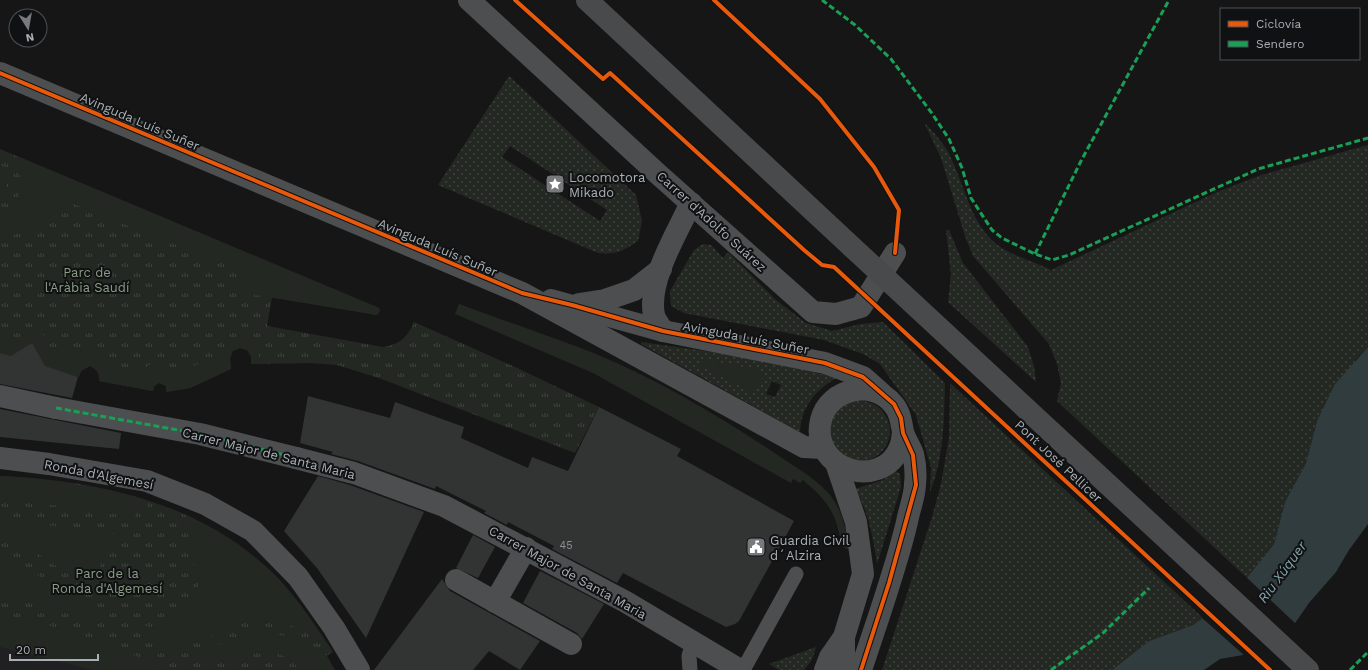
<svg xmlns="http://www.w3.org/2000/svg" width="1368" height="670" viewBox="0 0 1368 670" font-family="'Work Sans',sans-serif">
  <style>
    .built { fill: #202022 }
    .grass { fill: url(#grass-dots); fill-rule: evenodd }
    .park { fill: url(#park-tufts) }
    .garden { fill: #242822 }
    .water { fill: #313c3e }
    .pier { fill: #161616 }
    .building { fill: #323333 }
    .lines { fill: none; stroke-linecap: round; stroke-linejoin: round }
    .service { stroke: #4c4e4f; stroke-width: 15 }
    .pedestrian { stroke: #4c4e4f; stroke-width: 22 }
    .minor { stroke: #4c4e4f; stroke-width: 22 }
    .primary { stroke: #494a4c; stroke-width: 22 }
    .primary-bridge { stroke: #494a4c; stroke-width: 22 }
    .quiet { stroke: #1a9f57; stroke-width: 3; stroke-dasharray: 6 3; stroke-linecap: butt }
    .cycleway-casing { stroke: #101112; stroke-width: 6 }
    .cycleway { stroke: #e8590c; stroke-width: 4 }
    .labels { text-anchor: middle; stroke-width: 4; stroke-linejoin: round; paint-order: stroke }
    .number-label { font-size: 11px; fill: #8b9194 }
    .street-label { font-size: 13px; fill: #a9b0b5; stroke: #101112 }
    .poi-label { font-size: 13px; fill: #a9b0b5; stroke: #101112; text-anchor: start }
    .park-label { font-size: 13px; fill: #889e83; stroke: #101112 }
    .water-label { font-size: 14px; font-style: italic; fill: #84a4ac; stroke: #101112 }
  </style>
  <defs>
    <pattern id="grass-dots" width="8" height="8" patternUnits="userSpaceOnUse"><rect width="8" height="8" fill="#242822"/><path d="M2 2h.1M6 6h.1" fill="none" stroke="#414540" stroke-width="1.8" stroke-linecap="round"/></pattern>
    <pattern id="park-tufts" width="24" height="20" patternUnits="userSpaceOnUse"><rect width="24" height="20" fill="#242822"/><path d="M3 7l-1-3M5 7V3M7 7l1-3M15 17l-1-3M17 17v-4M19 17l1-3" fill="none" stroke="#414540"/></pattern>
  </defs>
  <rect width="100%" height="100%" fill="#161616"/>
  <path class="built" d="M0,647L75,664L95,670H0Z"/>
  <g class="grass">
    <path d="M509,76L636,195L642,221L638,241C623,251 617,255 598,253L438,185ZM510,146L607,210L600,221L502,157Z"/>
    <path d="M924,122C933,132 943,142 949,154C964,183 969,220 995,243C1011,256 1033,261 1051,270L1215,193L1261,175L1368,145V347L1357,358L1317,421L1306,463L1285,502L1274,544L1247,578L1057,401L1061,383L1057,364L1049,344L973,256L965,236L941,158Z"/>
    <path d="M946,230H949L963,263L1028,347L1034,366L1036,382L948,302L951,274Z"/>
    <path d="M703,244L711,245L723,258L728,252L776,300L806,323L832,331L860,324L883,322L945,383C944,420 944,458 930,492L931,468L916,415L880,364L863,354L824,340L684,313L671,306L670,291L694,250Z"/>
    <path d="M641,342L769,360L836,378C816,390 801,407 800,432L641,344ZM772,381L781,385L775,397L766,394Z"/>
    <path d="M950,383L1203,618L1193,625L1149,641L1112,670H882L932,517L941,484L949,437Z"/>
    <circle cx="860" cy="431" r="30"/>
    <path d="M896,471L900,474L901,487L877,564C873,538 869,512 855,489L883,480Z"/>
    <path d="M816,647L812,660L804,670H779L769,664Z"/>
  </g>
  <g class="park">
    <path d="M0,149L379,308L380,311L377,315L272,297L267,326L383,347C399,345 408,337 414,322L513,366L599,407L575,453L379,378L337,365L312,363L251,364V356L247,350L240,348L233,351L230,358L231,369L190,388L166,392V386L159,383L154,386L153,391L99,381C99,373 98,370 90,366L81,371L79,377L0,353Z"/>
    <path d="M0,476C99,480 211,505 280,581C300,603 317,628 333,652L326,656L335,670H95L0,647Z"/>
  </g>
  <g class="garden">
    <path d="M17,156L379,308L380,311L377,315L244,293C236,287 236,279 239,270L69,202C48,220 27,232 0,239V223C25,209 21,180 17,156Z"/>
    <path d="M0,163C10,173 9,193 0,203Z"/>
    <path d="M459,304C504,321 551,336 596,354C659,380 719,416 776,454C796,468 824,482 836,504C844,518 847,535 850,550L842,547C836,513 829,502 803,480L800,483L793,479L791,483L593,373L455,314Z"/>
    <path d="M28,330C41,330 46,335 50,348L75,355C90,342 104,347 110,365L141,373C147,364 154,362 164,364L174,372L183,371L198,364L223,362C223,356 223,350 228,344C234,336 250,338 255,346C259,351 259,358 260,364H251V356L247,350L240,348L233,351L230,358L231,369L190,388L166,392V386L159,383L154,386L153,391L99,381C99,373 98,370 90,366L81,371L79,377L0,353V334L16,339Z"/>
    <path d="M701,359L761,370L764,375L755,393H753L700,366Z"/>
    <path d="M0,476C51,478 100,488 149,501L146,510L137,511L134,518L96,510L0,499Z"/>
    <path d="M187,515C221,533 253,553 280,580C300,602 317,628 333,652L307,631L292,626L263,621L249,620L237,623L227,630L213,636L190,641L174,649L142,636L146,626L157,628L162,625L165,620L173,623L179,606L183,608C193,600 208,580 193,569L199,551L191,548L193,543L192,537L182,531Z"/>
    <path d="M0,519L122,535L124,540C108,547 96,561 101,579C102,584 106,589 105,593L102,596L0,529Z"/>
    <path d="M0,550L94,612L96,617L91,618L49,606L0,596Z"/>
    <path d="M0,615L34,621L81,635L173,670H95L0,647Z"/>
    <path d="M251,632C272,632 313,640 327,656C330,660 332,666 335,670H300C285,650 255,642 240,667L218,659L194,654Z"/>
  </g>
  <path class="water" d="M1368,347V524L1349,550L1336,572L1309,603L1291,629L1259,649L1243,655L1220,659L1204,670H1112L1149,641L1193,625L1223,604L1242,584L1274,544L1285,502L1306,463L1317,421L1335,384Z"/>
  <path class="pier" d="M1245,576L1296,624L1292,630L1260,651L1245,656L1201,617L1221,603Z"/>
  <g class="building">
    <path d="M32,343L45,366L78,377L72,398L0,384V353L11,356Z"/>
    <path d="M308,396L390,418L395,402L464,427L461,438L528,468L532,457L568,471L599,407L681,449L677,456L794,521L739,621L735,624L726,627L623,573L617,583L552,549L554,546L508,522L507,525L484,513L486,511L436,486L435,489L358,461L331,454L333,452L300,443Z"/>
    <path d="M0,409L121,433L119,449L0,437Z"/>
    <path d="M318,476L350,485L424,512L366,638L317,568L284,531Z"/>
    <path d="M473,535L495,547L478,578L456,568Z"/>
    <path d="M540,571L604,604L582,639L577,633L523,603Z"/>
    <path d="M442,579L450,591L540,641L520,670L489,651L473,670H374Z"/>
  </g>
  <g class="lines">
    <g class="service">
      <path d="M690,670L689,656L693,643"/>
      <path d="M743,670L796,574"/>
    </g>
    <path class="pedestrian" d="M56,408L200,434L296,458"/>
    <g class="minor">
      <path d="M469,0L658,174L813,312L836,314L861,307L895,253"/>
      <path d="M0,73L522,293L804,447L823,448"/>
      <path d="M551,300L663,331L825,363L863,377L881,393"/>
      <path d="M579,304L605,300L634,290L661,269"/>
      <path d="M663,331C660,326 655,320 654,315C647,281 677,233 691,203"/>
      <path d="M0,396L56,408"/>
      <path d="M0,458L49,464L147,481L205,504L253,531L298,577L334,628L359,670"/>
      <path d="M296,458L354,473L444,506L626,602L740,670"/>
      <path d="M836,463L856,522L863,574L844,637V662L842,670"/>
      <path d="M456,580L571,644"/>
      <path d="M495,602L526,548"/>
      <path d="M825,670L830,657L844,637"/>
      <path d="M861,670C877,621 895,572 907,522C909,510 915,496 915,484C916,475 915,462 913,454C910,446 905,439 903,432C901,421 900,412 893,404C873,379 829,388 821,420C809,470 882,492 900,447C902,443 902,438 903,433"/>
    </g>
    <path class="primary" d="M587,0L852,247"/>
    <path class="primary-bridge" d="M852,247L1308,670"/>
    <g class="quiet">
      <path d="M822,0L855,25L891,59L931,112L949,139L962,168L971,198L992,230L1002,238L1035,254L1052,260L1069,255L1258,169L1368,138"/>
      <path d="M1035,254L1082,159L1169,0"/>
      <path d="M56,408L200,434L296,458"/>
      <path d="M1051,670L1103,633L1149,588"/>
      <path d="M1350,670L1368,652"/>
    </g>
    <defs>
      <g id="cycleway">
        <path d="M515,0L603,79L610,73L804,250L822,265L834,267L1270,670"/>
        <path d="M714,0L820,99L874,167L899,210L895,253"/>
        <path d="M0,73L522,293L572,305L663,331L825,363L863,377L894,404L901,418L903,433L913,455L916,485L889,583L861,670"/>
      </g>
    </defs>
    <use href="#cycleway" class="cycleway-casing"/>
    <use href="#cycleway" class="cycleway"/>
  </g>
  <defs>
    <symbol id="sight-square" viewBox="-11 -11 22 22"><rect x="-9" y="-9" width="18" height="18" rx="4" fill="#767a7d" stroke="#101112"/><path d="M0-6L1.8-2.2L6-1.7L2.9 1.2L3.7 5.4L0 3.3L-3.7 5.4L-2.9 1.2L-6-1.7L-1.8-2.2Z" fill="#fff"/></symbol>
    <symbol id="civic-square" viewBox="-11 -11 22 22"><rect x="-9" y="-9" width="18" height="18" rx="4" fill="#767a7d" stroke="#101112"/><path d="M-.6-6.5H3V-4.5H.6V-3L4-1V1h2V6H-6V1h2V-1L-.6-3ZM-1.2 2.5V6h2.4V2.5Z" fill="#fff"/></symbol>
  </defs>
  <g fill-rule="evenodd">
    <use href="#sight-square" x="544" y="173" width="22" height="22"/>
    <use href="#civic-square" x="745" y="536" width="22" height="22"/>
  </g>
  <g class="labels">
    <g class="number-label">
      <text x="566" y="549">45</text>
    </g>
    <g class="street-label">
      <text transform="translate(140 121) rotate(23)" y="5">Avinguda Luís Suñer</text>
      <text transform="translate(712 221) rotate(42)" y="5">Carrer d'Adolfo Suárez</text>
      <text transform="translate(438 247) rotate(23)" y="5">Avinguda Luís Suñer</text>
      <text transform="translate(746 337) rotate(11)" y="5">Avinguda Luís Suñer</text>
      <text transform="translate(269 453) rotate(14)" y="5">Carrer Major de Santa Maria</text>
      <text transform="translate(1059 461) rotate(43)" y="5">Pont José Pellicer</text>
      <text transform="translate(99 474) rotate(11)" y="5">Ronda d'Algemesí</text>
      <text transform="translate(568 572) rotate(29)" y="5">Carrer Major de Santa Maria</text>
    </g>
    <g class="poi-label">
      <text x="569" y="182">Locomotora<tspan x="569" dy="15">Mikado</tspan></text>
      <text x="770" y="545">Guardia Civil<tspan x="770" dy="15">d´Alzira</tspan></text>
    </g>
    <g class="park-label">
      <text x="87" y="277">Parc de<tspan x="87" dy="15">l'Aràbia Saudí</tspan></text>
      <text x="107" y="578">Parc de la<tspan x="107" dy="15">Ronda d'Algemesí</tspan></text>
    </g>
    <g class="water-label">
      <text transform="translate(1282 572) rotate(-54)" y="5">Riu Xúquer</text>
    </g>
  </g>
  <rect x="1220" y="8" width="140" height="52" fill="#101112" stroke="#4d5153"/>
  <rect x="1228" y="21" width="20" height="6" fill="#e8590c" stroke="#4d5153"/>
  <text x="1256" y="28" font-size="12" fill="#a9b0b5">Ciclovía</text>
  <rect x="1228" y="41" width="20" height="6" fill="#1a9f57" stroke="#4d5153"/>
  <text x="1256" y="48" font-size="12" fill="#a9b0b5">Sendero</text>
  <g transform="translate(28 28) rotate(169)"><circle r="19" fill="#101112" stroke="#4d5153"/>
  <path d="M0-3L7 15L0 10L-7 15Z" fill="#767a7d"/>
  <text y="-6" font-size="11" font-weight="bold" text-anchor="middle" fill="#a9b0b5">N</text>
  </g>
  <path d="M10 654v6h88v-6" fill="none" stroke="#a9b0b5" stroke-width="2"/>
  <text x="16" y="654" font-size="12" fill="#a9b0b5" stroke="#101112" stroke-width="3" paint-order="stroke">20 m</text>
</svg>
